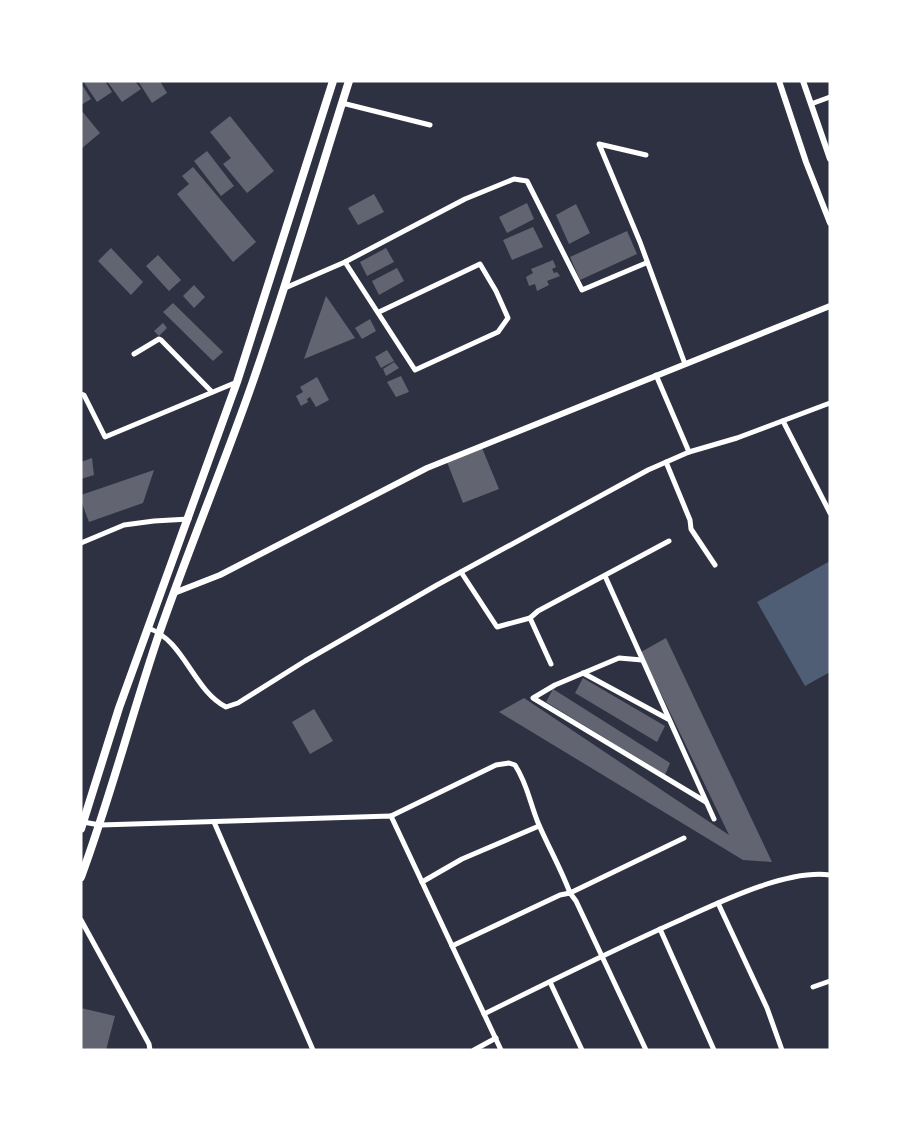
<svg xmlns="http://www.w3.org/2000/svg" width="911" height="1131" viewBox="0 0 911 1131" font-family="'PT Sans',sans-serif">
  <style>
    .water { fill: #4f5d75 }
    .building { fill: #626471 }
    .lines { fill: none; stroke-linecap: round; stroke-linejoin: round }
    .minor { stroke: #fff; stroke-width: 5 }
    .tertiary { stroke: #fff; stroke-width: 6 }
    .trunk { stroke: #fff; stroke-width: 8 }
  </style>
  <rect width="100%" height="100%" fill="#2d3142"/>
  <path class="water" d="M830,561V672L805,686L757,602Z"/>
  <g class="building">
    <path d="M83,81H105L112,92L97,102Z"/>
    <path d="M107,81H135L141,89L122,102Z"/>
    <path d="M138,81H160L167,93L152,103Z"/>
    <path d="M81,83L91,99L81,105Z"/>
    <path d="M81,110L100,133L81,149Z"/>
    <path d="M230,116L274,171L247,193L223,164L231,158L210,132Z"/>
    <path d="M207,151L234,186L221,196L194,161Z"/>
    <path d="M193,167L256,242L233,262L177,194L189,184L182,176Z"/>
    <path d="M374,194L384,212L358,225L348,208Z"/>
    <path d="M527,203L534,219L507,233L499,217Z"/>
    <path d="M576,204L590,233L569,244L556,215Z"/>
    <path d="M533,227L543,247L512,260L503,240Z"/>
    <path d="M627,231L637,254L580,280L570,257Z"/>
    <path d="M111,248L143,282L131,295L98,261Z"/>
    <path d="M386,248L394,262L367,276L360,262Z"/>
    <path d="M158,255L181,280L169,291L146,266Z"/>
    <path d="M553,260L556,267L552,269L554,273L557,272L560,276L547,281L549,285L537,291L535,284L529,286L526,277L533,273L531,269Z"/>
    <path d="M397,268L404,281L379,295L372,281Z"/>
    <path d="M194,285L205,297L194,308L183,296Z"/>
    <path d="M326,296L355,338L304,359Z"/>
    <path d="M173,303L223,352L213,361L163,312Z"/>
    <path d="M370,319L376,331L362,339L355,328Z"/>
    <path d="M163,323L167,328L159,336L154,331Z"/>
    <path d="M387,350L394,361L381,368L375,357Z"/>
    <path d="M394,362L399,368L386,376L383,369Z"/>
    <path d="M401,376L409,392L396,397L387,382Z"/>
    <path d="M317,377L329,400L316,407L310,397L307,399L308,402L301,406L296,396L303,392L300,387Z"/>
    <path d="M482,448L499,489L463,503L447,462Z"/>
    <path d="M92,458L94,475L81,479V462Z"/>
    <path d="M154,470L143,503L89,522L81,501V495Z"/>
    <path d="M666,638L772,862L743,860L499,712L524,698L729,835L641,652Z"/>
    <path d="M583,678L665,726L657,742L575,693Z"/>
    <path d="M553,689L670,763L665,775L546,702Z"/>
    <path d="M314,709L333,741L310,754L292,722Z"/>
    <path d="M81,1008L115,1016L106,1050H81Z"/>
  </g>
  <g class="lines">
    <g class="minor">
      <path d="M342,103L430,125"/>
      <path d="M811,104L830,97"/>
      <path d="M646,155L599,144L640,242L685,364"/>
      <path d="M345,262L415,370L498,332L508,318L496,291L480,264L379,312"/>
      <path d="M285,288L345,262L465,199L514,179L527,181L582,290L646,263"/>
      <path d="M134,354L159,339L161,340L212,392"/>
      <path d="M81,394L84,395L105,437L237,382"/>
      <path d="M783,421L830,513"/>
      <path d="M689,452L737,438L830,403"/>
      <path d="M666,462L690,520L691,529L715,565"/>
      <path d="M81,543L124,525L154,521L189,519"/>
      <path d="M461,572L497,627L530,618L538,611L669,541"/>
      <path d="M605,576L714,819"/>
      <path d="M530,618L551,664"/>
      <path d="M148,628C184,640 193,690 226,707L238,703L305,661L437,585L648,470L689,452L656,375"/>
      <path d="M642,660L619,658L555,685L533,698L706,802"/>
      <path d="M583,673L668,719"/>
      <path d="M391,816L496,765L509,763L515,765C528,785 530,804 539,825C549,848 561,869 570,893L684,838"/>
      <path d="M83,822L100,825L391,816L501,1050"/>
      <path d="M214,822L313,1050"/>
      <path d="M422,882L462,859L539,826"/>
      <path d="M718,903L767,1008L782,1050"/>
      <path d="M81,920L149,1044L150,1050"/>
      <path d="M660,929L714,1050"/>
      <path d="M452,946L560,895L570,893L576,901L646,1050"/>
      <path d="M550,982L582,1050"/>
      <path d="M813,987L830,981"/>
      <path d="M484,1014C549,982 613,950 678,921C718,903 786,869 830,875"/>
      <path d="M474,1050L496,1038"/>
    </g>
    <g class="tertiary">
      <path d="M779,81L806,162L830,223"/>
      <path d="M803,81L830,159"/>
      <path d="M174,593L220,575L427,468L830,306"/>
    </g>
    <g class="trunk">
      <path d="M81,829L119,708L237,382L333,81"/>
      <path d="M81,877C111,796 132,713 160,631C189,548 223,467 252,384C287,284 317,182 349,81"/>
    </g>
  </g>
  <rect width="911" height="1131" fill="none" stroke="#ffffff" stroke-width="165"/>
</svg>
